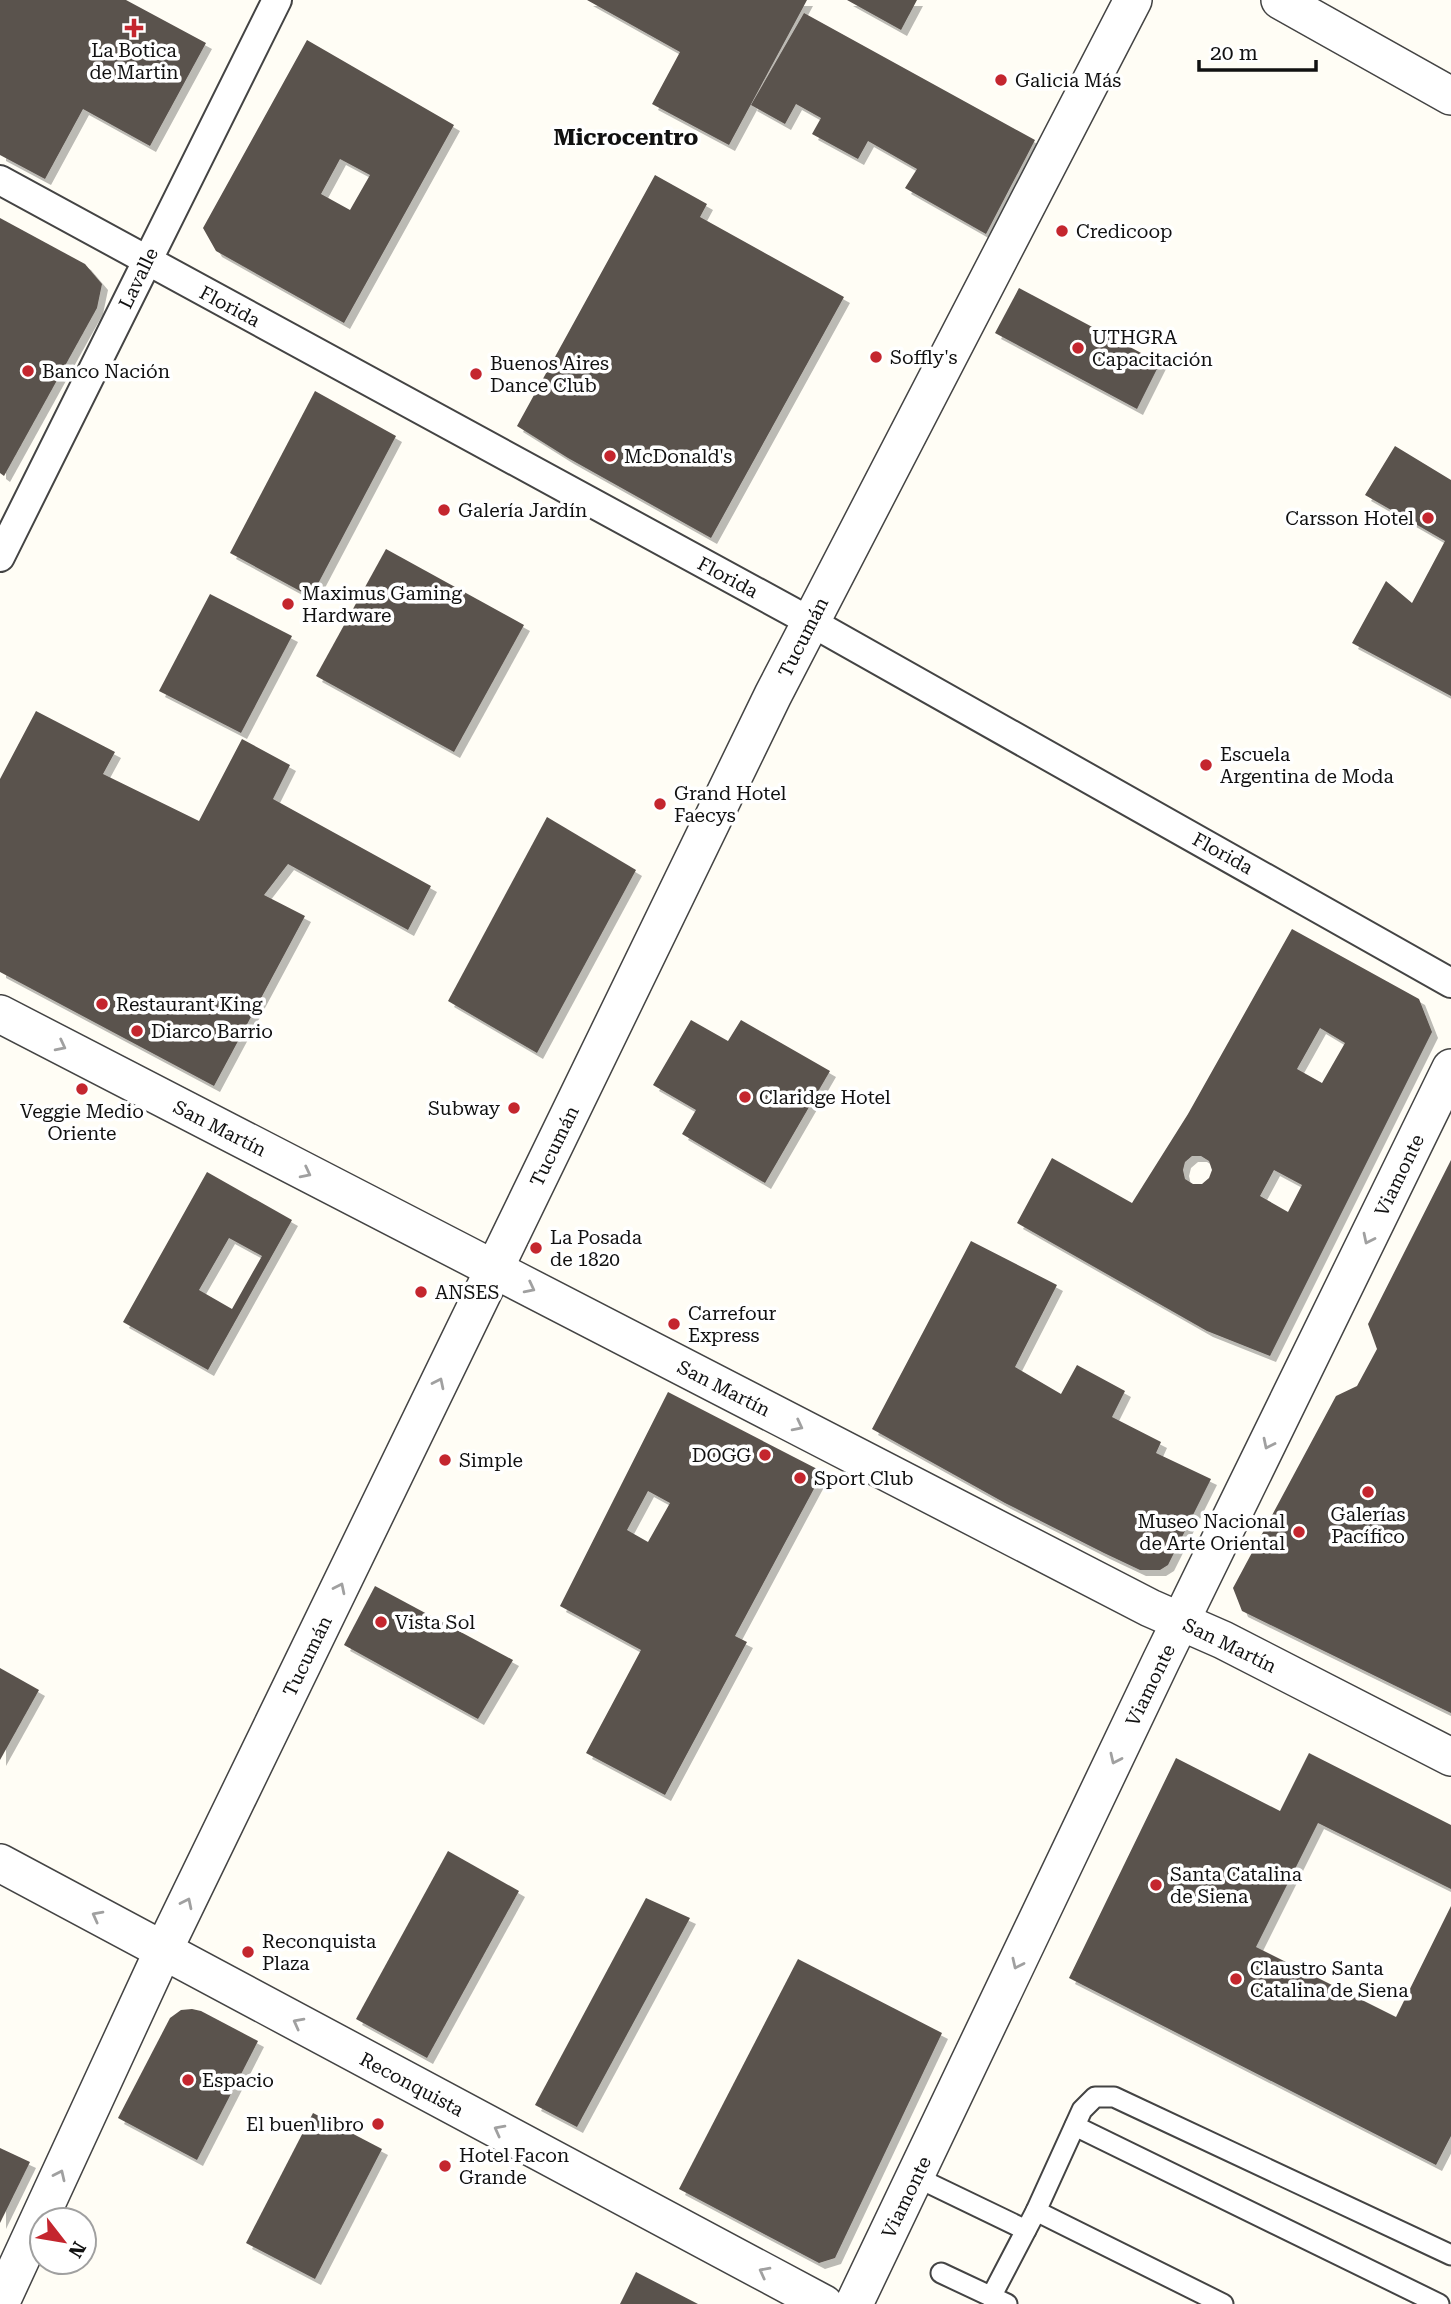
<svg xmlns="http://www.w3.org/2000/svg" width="1451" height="2304" viewBox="0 0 1451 2304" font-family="'Roboto Serif',serif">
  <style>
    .building { fill: #5a524d; fill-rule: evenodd; filter: url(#shadow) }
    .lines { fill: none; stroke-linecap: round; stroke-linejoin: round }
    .service-casing { stroke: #444; stroke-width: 23 }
    .pedestrian-casing { stroke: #444; stroke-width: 32 }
    .minor-casing { stroke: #444; stroke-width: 40 }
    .service { stroke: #fff; stroke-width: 19 }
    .pedestrian { stroke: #fff; stroke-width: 28 }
    .minor { stroke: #fff; stroke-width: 37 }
    .oneway { stroke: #a0a0a0 }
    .poi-dot { fill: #c4262e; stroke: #fff; stroke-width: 2.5 }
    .labels { text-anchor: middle; stroke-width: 7; stroke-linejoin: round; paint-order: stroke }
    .poi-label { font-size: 19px; fill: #111; stroke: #fff; text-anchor: start }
    .street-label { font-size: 19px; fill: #111; stroke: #fff }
    .quarter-label { font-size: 23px; font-weight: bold; fill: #111; stroke: #fff }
  </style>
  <defs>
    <filter id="shadow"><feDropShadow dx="6" dy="6" stdDeviation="0" flood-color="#0004"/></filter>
  </defs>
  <rect width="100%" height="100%" fill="#fffdf5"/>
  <g class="building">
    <path d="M0,0H126L206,43L150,146L83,109L45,179L0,155Z"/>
    <path d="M587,0H807L729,145L652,104L680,52Z"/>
    <path d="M847,0H917L901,30Z"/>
    <path d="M804,13L1035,140L986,234L905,188L917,169L868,141L858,159L812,134L821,118L796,104L785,124L751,105Z"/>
    <path d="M307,40L454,125L344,323L216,251L203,228ZM340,159L370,175L350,210L321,194Z"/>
    <path d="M655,175L707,204L700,217L844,297L711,538L568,458L517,426Z"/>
    <path d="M0,218L85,264L102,284L97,308L4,476L0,473Z"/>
    <path d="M1019,288L1160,363L1137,409L995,333Z"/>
    <path d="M315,391L396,436L311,597L230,553Z"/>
    <path d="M1395,446L1451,480V696L1352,643L1386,581L1412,603L1445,541L1365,495Z"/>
    <path d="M386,549L524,625L454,752L316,676Z"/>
    <path d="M210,594L292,636L241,733L159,691Z"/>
    <path d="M36,711L115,752L103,774L199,821L242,739L290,765L273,799L431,886L408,930L288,864L264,895L305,916L214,1086L0,972V779Z"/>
    <path d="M547,817L636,870L537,1053L448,1001Z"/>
    <path d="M1292,929L1419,999L1432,1032L1270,1356L1207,1331L1017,1223L1052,1158L1132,1203L1188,1114ZM1320,1028L1345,1043L1322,1083L1297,1069ZM1192,1156H1201L1209,1161L1212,1170L1209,1178L1202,1184H1193L1185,1179L1183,1170L1185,1162ZM1274,1170L1302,1185L1288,1212L1260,1196Z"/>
    <path d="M691,1020L728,1041L741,1020L830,1071L765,1183L682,1134L696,1110L653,1085Z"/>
    <path d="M1451,1160V1713L1242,1611L1233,1588L1336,1396L1357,1386L1377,1349L1368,1324Z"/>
    <path d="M207,1172L292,1220L208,1370L123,1322ZM229,1238L262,1256L232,1309L199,1290Z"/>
    <path d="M971,1241L1057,1285L1015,1367L1061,1394L1077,1365L1125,1391L1112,1417L1161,1442L1156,1453L1211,1479L1168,1565L1160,1570H1140L1104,1553L1005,1503L872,1429Z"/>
    <path d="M668,1392L823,1472L735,1636L747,1642L665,1795L586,1753L641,1650L560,1606ZM648,1491L670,1503L648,1542L627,1530Z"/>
    <path d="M375,1586L513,1660L478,1719L344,1645Z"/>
    <path d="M0,1668L39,1690L0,1760Z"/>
    <path d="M1309,1753L1451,1825V1889L1318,1823L1256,1947L1396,2017L1451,1906V2136L1436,2165L1069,1978L1176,1758L1280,1811Z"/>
    <path d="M448,1851L519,1891L427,2058L356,2019Z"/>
    <path d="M646,1898L690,1918L577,2127L535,2105Z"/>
    <path d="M798,1959L942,2033L835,2258L819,2263L679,2189Z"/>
    <path d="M192,2009L201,2011L258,2041L197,2160L118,2118L170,2018L181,2010Z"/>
    <path d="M313,2113L382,2149L315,2279L246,2243Z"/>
    <path d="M0,2148L30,2162L0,2223Z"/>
    <path d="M636,2272L698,2304H620Z"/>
  </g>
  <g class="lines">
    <defs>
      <g id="service">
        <path d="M1075,2126L1439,2304"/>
        <path d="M916,2177L1026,2230"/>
        <path d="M1036,2211L1223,2304"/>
        <path d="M941,2273L1007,2304"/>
        <path d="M991,2297L1036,2211L1082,2110L1095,2097H1114L1451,2255"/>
      </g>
      <g id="pedestrian">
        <path d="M0,180L811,622L1451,983"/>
        <path d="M0,557L277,0"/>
      </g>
      <g id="minor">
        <path d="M1280,0L1451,96"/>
        <path d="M0,1014L1150,1608L1223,1640L1451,1757"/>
        <path d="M0,1863L824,2304"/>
        <path d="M0,2304L163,1951L773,695L1133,0"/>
        <path d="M854,2304L1161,1661L1451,1068"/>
      </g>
    </defs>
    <use href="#service" class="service-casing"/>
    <use href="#pedestrian" class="pedestrian-casing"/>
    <use href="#minor" class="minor-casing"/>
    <use href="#service" class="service"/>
    <use href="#pedestrian" class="pedestrian"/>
    <use href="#minor" class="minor"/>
  </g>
  <defs><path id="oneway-chevron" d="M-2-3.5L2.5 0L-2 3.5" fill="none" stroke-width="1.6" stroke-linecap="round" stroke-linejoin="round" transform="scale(1.75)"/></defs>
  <g class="oneway">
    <use href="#oneway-chevron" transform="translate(61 1046) rotate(27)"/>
    <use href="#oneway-chevron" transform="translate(306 1173) rotate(27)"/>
    <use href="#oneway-chevron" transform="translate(1368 1239) rotate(116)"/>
    <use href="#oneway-chevron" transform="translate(530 1288) rotate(27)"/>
    <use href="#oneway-chevron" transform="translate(439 1383) rotate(-64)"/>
    <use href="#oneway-chevron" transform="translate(798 1426) rotate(27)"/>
    <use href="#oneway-chevron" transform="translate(1268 1444) rotate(116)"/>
    <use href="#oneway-chevron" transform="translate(340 1588) rotate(-64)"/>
    <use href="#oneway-chevron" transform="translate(1115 1759) rotate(115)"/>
    <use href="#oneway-chevron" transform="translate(187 1903) rotate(-64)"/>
    <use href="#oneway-chevron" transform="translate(97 1916) rotate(-152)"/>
    <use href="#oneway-chevron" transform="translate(1017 1964) rotate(115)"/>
    <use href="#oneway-chevron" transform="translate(298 2023) rotate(-152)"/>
    <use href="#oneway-chevron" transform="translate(499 2130) rotate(-152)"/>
    <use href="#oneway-chevron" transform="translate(60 2175) rotate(-65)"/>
    <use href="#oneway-chevron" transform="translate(764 2272) rotate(-152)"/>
  </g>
  <g class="poi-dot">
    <path d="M130.5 17.5h7v7h7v7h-7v7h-7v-7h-7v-7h7z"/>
    <circle cx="1001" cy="80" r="7"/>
    <circle cx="1062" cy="231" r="7"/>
    <circle cx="1078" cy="348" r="7"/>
    <circle cx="876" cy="357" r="7"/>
    <circle cx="28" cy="371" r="7"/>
    <circle cx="476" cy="374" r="7"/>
    <circle cx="610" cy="456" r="7"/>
    <circle cx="444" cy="510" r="7"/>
    <circle cx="1428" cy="518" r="7"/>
    <circle cx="288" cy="604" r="7"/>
    <circle cx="1206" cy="765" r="7"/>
    <circle cx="660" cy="804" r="7"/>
    <circle cx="102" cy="1004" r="7"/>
    <circle cx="137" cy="1031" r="7"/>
    <circle cx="82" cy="1089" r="7"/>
    <circle cx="745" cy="1097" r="7"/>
    <circle cx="514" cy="1108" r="7"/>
    <circle cx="536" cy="1248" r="7"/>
    <circle cx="421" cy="1292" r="7"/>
    <circle cx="674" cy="1324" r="7"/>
    <circle cx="765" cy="1455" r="7"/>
    <circle cx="445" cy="1460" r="7"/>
    <circle cx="800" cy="1478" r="7"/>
    <circle cx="1368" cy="1492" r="7"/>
    <circle cx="1299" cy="1532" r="7"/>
    <circle cx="381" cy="1622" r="7"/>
    <circle cx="1156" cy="1885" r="7"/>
    <circle cx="248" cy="1952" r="7"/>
    <circle cx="1236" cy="1979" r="7"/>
    <circle cx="188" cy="2080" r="7"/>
    <circle cx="378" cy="2124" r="7"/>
    <circle cx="445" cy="2166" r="7"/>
  </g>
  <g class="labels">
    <g class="poi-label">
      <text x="134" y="57" text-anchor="middle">La Botica<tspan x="134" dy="22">de Martin</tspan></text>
      <text x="1015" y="87">Galicia Más</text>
      <text x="1076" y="238">Credicoop</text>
      <text x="1092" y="344">UTHGRA<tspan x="1092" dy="22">Capacitación</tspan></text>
      <text x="890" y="364">Soffly's</text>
      <text x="490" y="370">Buenos Aires<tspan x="490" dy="22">Dance Club</tspan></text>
      <text x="42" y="378">Banco Nación</text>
      <text x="624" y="463">McDonald's</text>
      <text x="458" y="517">Galería Jardín</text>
      <text x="1414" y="525" text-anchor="end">Carsson Hotel</text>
      <text x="302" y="600">Maximus Gaming<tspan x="302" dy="22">Hardware</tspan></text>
      <text x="1220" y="761">Escuela<tspan x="1220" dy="22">Argentina de Moda</tspan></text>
      <text x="674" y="800">Grand Hotel<tspan x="674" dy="22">Faecys</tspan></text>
      <text x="116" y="1011">Restaurant King</text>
      <text x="151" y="1038">Diarco Barrio</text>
      <text x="759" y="1104">Claridge Hotel</text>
      <text x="500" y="1115" text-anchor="end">Subway</text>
      <text x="82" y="1118" text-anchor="middle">Veggie Medio<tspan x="82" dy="22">Oriente</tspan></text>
      <text x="550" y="1244">La Posada<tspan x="550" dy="22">de 1820</tspan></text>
      <text x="435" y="1299">ANSES</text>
      <text x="688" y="1320">Carrefour<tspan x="688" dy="22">Express</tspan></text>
      <text x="751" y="1462" text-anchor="end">DOGG</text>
      <text x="459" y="1467">Simple</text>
      <text x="814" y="1485">Sport Club</text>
      <text x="1368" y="1521" text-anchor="middle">Galerías<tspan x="1368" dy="22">Pacífico</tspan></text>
      <text x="1285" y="1528" text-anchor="end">Museo Nacional<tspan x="1285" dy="22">de Arte Oriental</tspan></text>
      <text x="395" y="1629">Vista Sol</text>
      <text x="1170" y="1881">Santa Catalina<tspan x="1170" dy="22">de Siena</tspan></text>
      <text x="262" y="1948">Reconquista<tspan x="262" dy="22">Plaza</tspan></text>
      <text x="1250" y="1975">Claustro Santa<tspan x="1250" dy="22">Catalina de Siena</tspan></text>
      <text x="202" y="2087">Espacio</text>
      <text x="364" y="2131" text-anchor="end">El buen libro</text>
      <text x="459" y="2162">Hotel Facon<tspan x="459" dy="22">Grande</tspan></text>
    </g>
    <g class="street-label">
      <text transform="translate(138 278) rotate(-64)" y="7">Lavalle</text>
      <text transform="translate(230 306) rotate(28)" y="7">Florida</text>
      <text transform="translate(728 577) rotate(28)" y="7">Florida</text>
      <text transform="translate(803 637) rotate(-63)" y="7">Tucumán</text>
      <text transform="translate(1223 853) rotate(29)" y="7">Florida</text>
      <text transform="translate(220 1128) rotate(27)" y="7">San Martín</text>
      <text transform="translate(554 1146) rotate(-64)" y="7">Tucumán</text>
      <text transform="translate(1399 1175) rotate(-64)" y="7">Viamonte</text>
      <text transform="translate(724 1388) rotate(27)" y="7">San Martín</text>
      <text transform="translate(1230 1645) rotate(26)" y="7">San Martín</text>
      <text transform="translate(307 1656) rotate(-64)" y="7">Tucumán</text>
      <text transform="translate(1150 1685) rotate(-64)" y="7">Viamonte</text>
      <text transform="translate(412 2084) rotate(28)" y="7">Reconquista</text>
      <text transform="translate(906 2197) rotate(-64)" y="7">Viamonte</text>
    </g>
    <g class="quarter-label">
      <text x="626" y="145">Microcentro</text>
    </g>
  </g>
  <g transform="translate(63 2241) rotate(121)"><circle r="33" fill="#ffffff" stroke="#a0a0a0" stroke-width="2"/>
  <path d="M0-5L12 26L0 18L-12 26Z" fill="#c4262e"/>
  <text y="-10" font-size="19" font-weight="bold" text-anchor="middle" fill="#111111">N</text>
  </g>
  <path d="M1199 60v10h117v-10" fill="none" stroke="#111111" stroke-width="3.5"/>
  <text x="1210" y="60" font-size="21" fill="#111111" stroke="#ffffff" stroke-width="5" paint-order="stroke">20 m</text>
</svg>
